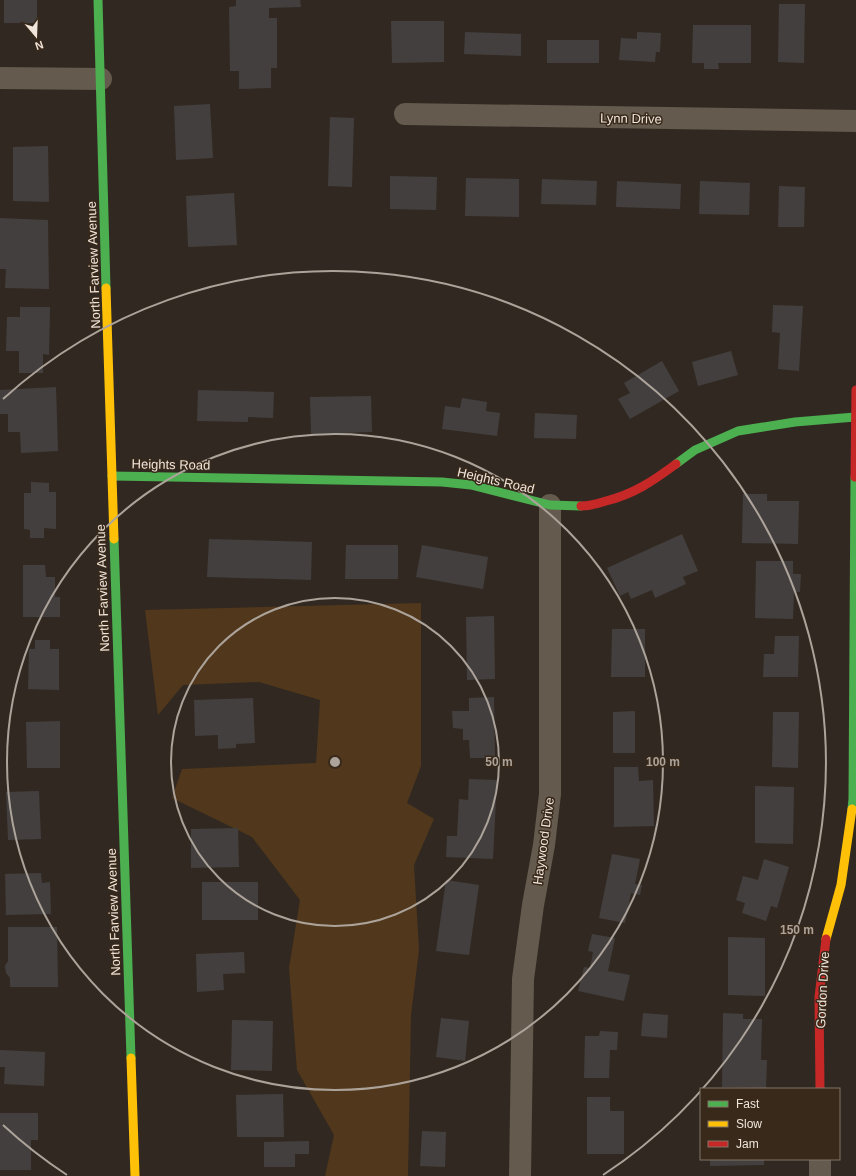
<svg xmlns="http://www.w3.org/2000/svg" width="856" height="1176" viewBox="0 0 856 1176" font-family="Arial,sans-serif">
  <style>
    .green { fill: #51371b }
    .building { fill: #433f3e }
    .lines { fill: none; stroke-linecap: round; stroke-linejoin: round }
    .street { stroke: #645a4d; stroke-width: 22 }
    .fast { stroke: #4caf50; stroke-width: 9 }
    .slow { stroke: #ffc107; stroke-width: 9 }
    .jam { stroke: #c62828; stroke-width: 9 }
    .ring { fill: none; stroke: #aca39a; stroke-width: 2 }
    .labels { text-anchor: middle; stroke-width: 3; stroke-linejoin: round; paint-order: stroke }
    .street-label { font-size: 13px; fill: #efe5db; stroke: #38291a }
    .centre { fill: #aca39a; stroke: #38291a; stroke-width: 2 }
    .ring-label { font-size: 12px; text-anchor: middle; font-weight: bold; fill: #aca39a; stroke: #38291a; stroke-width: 3; stroke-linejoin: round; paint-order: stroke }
  </style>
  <rect width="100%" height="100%" fill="#312921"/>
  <path class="green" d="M421,603V766L407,803L434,819L414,865L419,950L411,1015L408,1176H325L334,1135L297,1070L289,968L300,900L252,837L172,798L182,769L316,763L320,700L259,682L183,685L158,715L145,610Z"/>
  <g class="building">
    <rect x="4" y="0" width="33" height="23"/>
    <path d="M236,0H300L301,7L269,8V18H277V68H271V88L239,89V71H230L229,7L236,6Z"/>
    <path d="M779,4H805L804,63L778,62Z"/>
    <path d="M391,21H444V62L392,63Z"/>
    <path d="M693,25H751V63H718L719,69H704V63H692Z"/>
    <path d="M465,32L521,34V56L464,54Z"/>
    <path d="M637,32L661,33L660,52H656L655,62L619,60L621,38L637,39Z"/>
    <rect x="547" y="40" width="52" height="23"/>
    <path d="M210,104L213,158L176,160L174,106Z"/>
    <path d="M330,117L354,118L352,187L328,186Z"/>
    <path d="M48,146L49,202L13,201V147Z"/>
    <path d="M390,176L437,177L436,210L390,209Z"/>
    <path d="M466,178L519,179V217L465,216Z"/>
    <path d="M542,179L597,181L596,205L541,204Z"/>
    <path d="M617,181L681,184L680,209L616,207Z"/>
    <path d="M700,181L750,183L749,215L699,214Z"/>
    <path d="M779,186L805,187L804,227H778Z"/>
    <path d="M234,193L237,245L188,247L186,196Z"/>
    <path d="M0,218L48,220L49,289L5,288L6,269H0Z"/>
    <path d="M773,305L803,306L799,371L778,369L780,333L772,332Z"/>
    <path d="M20,307H50L49,355L43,354V373H19V351H6L7,317H20Z"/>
    <path d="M731,351L738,375L698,386L692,362Z"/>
    <path d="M662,361L679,391L630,419L618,399L630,393L624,383Z"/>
    <path d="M56,387L58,451L21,453L20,432H8V414H0V390Z"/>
    <path d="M198,390L274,392L273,418L248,417V422L197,421Z"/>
    <path d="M371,396L372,432L311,434L310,397Z"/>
    <path d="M462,398L487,402L486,411L500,413L497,436L442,429L445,406L460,408Z"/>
    <path d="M535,413L577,415L576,439L534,438Z"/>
    <path d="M31,482L49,483V492H56V529L44,528V538H30V530L24,529V493H31Z"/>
    <path d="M743,494H767V501H799L798,544L742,543Z"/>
    <path d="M682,534L698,571L683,577L686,584L655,598L652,590L631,599L628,592L620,596L607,568Z"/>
    <path d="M209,539L312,542L311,580L207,577Z"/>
    <path d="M346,545H398V579H345Z"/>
    <path d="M422,545L488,557L483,589L416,577Z"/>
    <path d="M756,561H793V574H801L800,592H794L793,619L755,618Z"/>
    <path d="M23,565H45L46,577H55V597H60V617H23Z"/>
    <path d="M494,616L495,679L467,680L466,617Z"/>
    <path d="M612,629H645V677H611Z"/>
    <path d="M775,636H799L798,677H763L764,654H774Z"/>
    <path d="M35,640H50V649H59V690L28,689L29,649H35Z"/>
    <path d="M494,697L495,758H470L469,740H463V729L453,728L452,711H469V698Z"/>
    <path d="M253,698L255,743L236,744V748L218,749V735L195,736L194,700Z"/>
    <path d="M635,711V753H613V712Z"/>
    <path d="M773,712H799L798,768L772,767Z"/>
    <path d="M60,721V768H27L26,722Z"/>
    <path d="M614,767H638L639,781L653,780L654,826L614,827Z"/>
    <path d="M469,779L497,780L493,859L446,857L447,836H457L459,799L468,800Z"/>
    <path d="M755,786L794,787L793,844L755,843Z"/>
    <path d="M39,791L41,839L8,840L6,792Z"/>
    <path d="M238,828L239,867L191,868V829Z"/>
    <path d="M612,854L640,859L635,884L642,885L640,895L631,893L625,923L599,918Z"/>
    <path d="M764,859L789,867L777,908L771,906L766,921L742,913L745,903L736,900L743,876L758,880Z"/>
    <path d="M41,873L42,883L50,882L51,914L6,915L5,874Z"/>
    <path d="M446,880L479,885L469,955L436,951Z"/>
    <rect x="202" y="882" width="56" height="38"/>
    <path d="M8,927H57L58,987H10V978L6,973L5,966L8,961Z"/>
    <path d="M592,934L615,938L608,971L630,975L624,1001L578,991L584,967L590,968L593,952L588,951Z"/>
    <path d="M728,937L765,938V996L728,995Z"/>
    <path d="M244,952L245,973L223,974L224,990L197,992L196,954Z"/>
    <path d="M643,1013L668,1015L667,1038L641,1036Z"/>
    <path d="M723,1013L743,1014V1019H762L761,1060H767L766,1088L722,1087Z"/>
    <path d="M441,1018L469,1021L465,1061L436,1057Z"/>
    <path d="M232,1020L273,1021L272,1071L231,1070Z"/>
    <path d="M600,1031L618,1032L617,1050H610L609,1078H584L585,1036H599Z"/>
    <path d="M0,1050L45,1052L44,1086L4,1084L5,1067H0Z"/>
    <path d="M283,1094L284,1137H237L236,1095Z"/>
    <path d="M587,1097H610V1111H624V1154H587Z"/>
    <path d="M0,1113H38V1140H31V1170H0Z"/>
    <path d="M422,1131L446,1132L445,1167L420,1166Z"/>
    <path d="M309,1141V1154H295V1167H264V1142Z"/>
    <path d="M710,1159H764V1165L710,1166Z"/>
  </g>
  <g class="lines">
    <g class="street">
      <path d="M0,78L101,79"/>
      <path d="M405,114L856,121"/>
      <path d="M820,1159V1176"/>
      <path d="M520,1176L523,979L533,905L544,845L550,794V505"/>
    </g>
    <g class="fast">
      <path d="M98,0L106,288"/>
      <path d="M676,464L695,450L738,431L795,422L855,417"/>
      <path d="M112,476L442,482L471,485L550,505L581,506"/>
      <path d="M114,539L131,1058"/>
      <path d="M852,809L853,799L855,477"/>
    </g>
    <g class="slow">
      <path d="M106,288L114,539"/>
      <path d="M826,939L841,885L852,809"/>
      <path d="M131,1058L135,1176"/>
    </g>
    <g class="jam">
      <path d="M855,477L856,390"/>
      <path d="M581,506C590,506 597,504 606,501C634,494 653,481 676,464"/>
      <path d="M820,1089L819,997L826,939"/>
    </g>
  </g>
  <g class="ring">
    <circle cx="335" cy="762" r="164"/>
    <circle cx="335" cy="762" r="328"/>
    <path d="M67 1175A492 492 0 0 1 3 1125M3 399A492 492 0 1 1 603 1175"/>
  </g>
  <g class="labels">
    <g class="street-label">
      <text transform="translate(631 118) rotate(1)" y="5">Lynn Drive</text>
      <text transform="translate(93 265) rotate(-92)" y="5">North Farview Avenue</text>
      <text transform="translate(171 464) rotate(1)" y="5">Heights Road</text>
      <text transform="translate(496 480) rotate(13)" y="5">Heights Road</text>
      <text transform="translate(102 588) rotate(-92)" y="5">North Farview Avenue</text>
      <text transform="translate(543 841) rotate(-82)" y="5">Haywood Drive</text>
      <text transform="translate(113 912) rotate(-92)" y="5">North Farview Avenue</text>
      <text transform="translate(822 990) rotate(-87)" y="5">Gordon Drive</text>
    </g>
  </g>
  <circle cx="335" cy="762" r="6" class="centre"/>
  <g class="ring-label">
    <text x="499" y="766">50 m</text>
    <text x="663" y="766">100 m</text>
    <text x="797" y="934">150 m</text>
  </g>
  <rect x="700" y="1088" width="140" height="72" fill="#38291a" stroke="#817467"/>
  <rect x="708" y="1101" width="20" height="6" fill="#4caf50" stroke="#817467"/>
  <text x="736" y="1108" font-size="12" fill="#efe5db">Fast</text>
  <rect x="708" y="1121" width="20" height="6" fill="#ffc107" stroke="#817467"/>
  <text x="736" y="1128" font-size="12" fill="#efe5db">Slow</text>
  <rect x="708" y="1141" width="20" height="6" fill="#c62828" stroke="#817467"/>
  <text x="736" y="1148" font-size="12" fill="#efe5db">Jam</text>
  <g transform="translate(36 36) rotate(161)" stroke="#38291a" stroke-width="3" paint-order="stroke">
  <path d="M0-3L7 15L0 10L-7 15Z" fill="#efe5db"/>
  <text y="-6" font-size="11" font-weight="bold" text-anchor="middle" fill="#efe5db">N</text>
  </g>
</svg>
